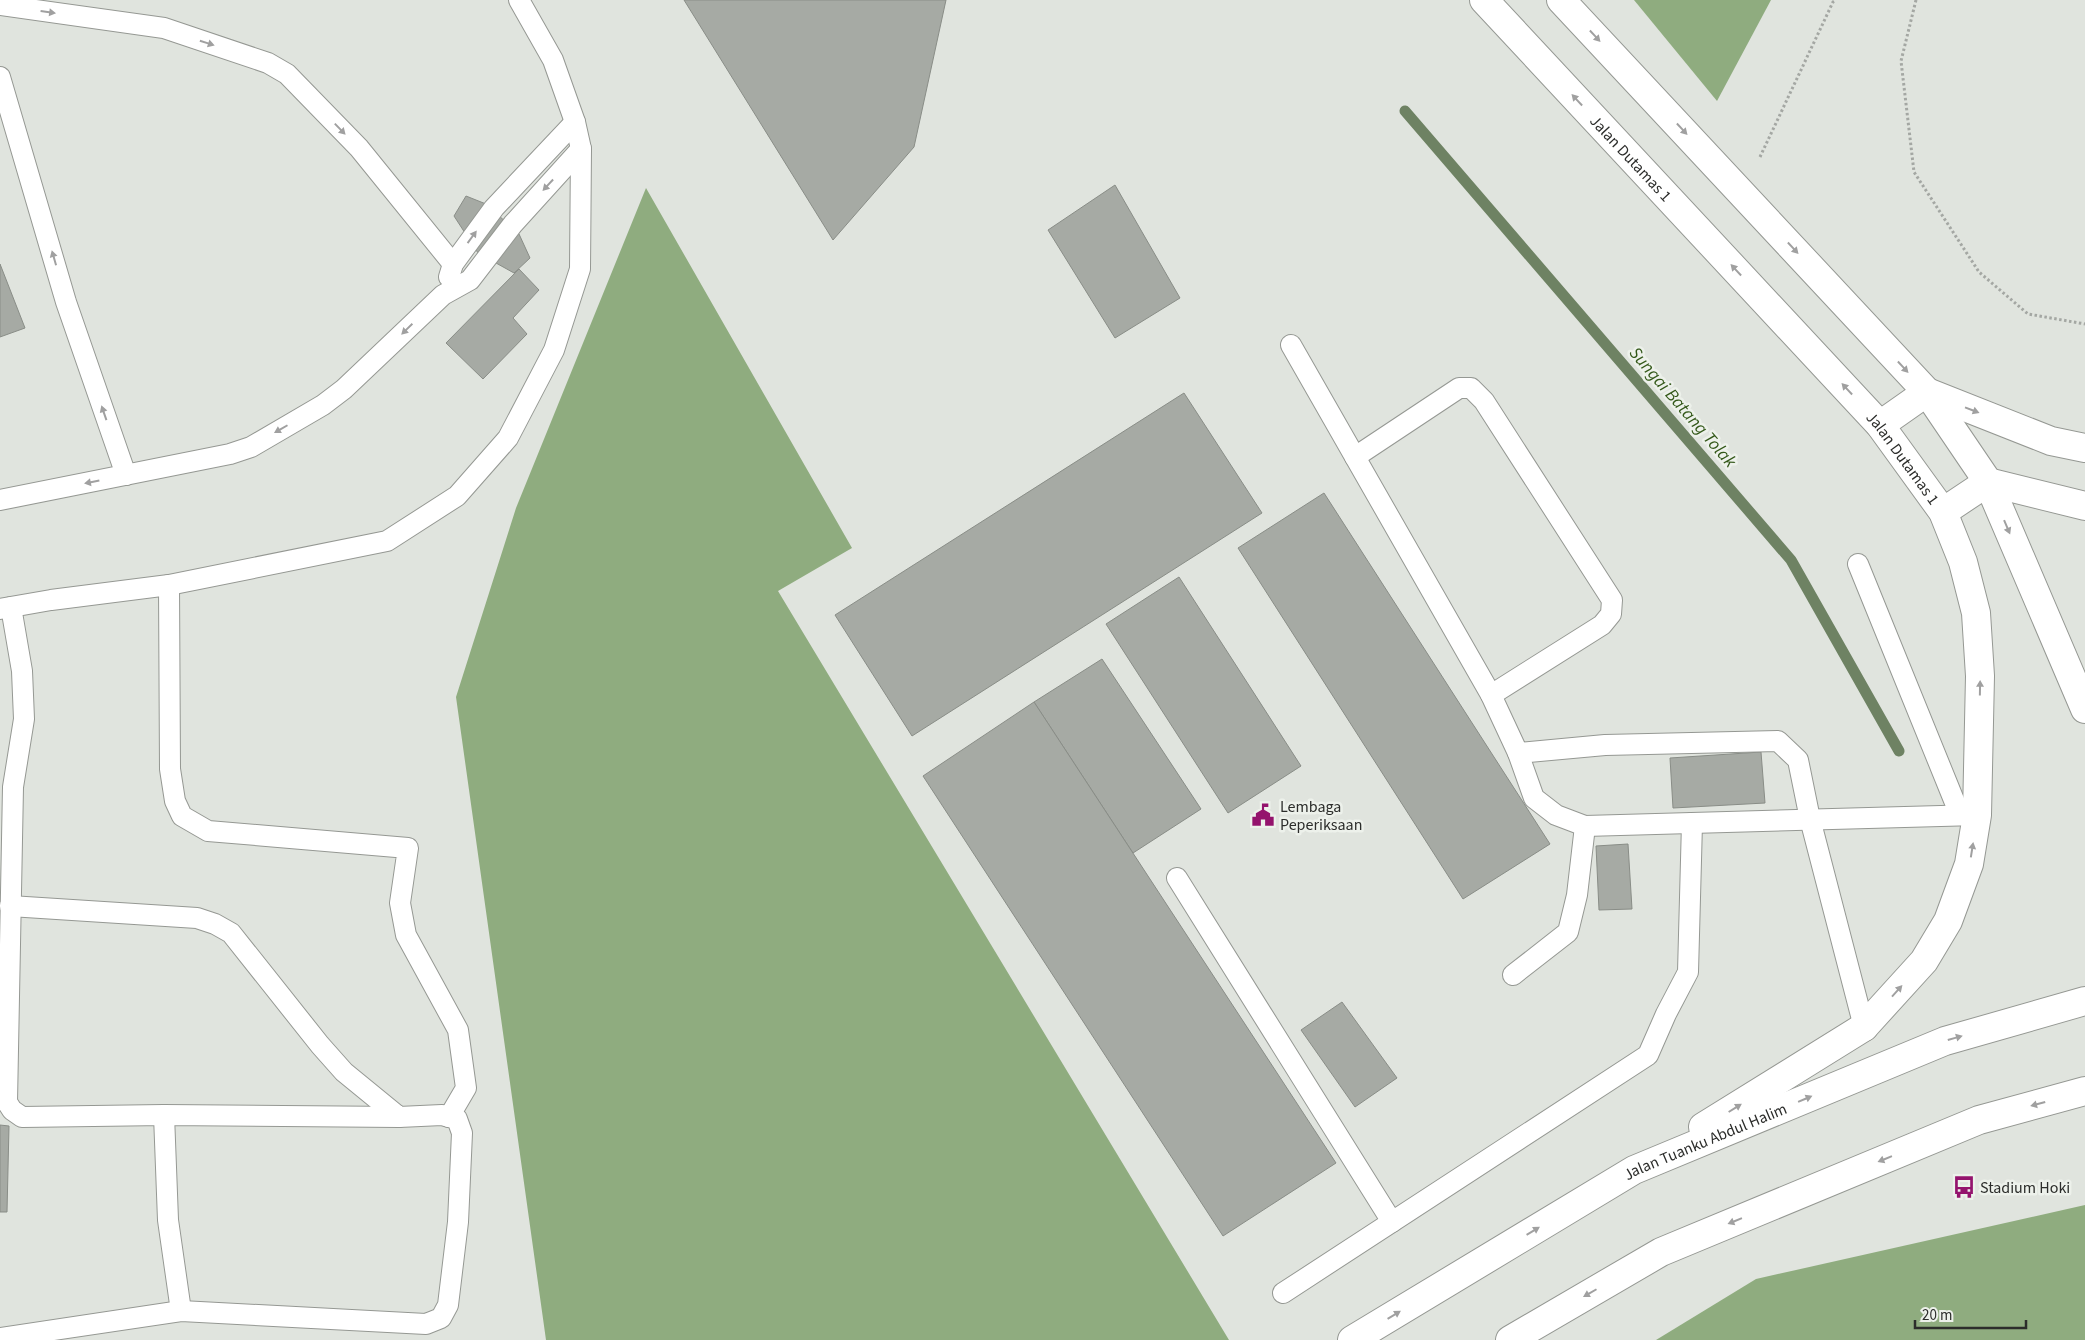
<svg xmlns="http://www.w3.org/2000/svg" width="2085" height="1340" viewBox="0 0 2085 1340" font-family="'Source Sans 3',sans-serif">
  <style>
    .forest { fill: #8fac7f }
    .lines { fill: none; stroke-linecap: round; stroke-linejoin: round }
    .stream { stroke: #6e8263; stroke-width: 11 }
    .building { fill: #a6aaa4; stroke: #898d87 }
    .service-casing { stroke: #959893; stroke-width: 22 }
    .minor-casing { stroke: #959893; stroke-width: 30 }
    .tertiary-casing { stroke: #959893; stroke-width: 30 }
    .primary-casing { stroke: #959893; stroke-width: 30 }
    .path { stroke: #a4a7a3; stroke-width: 3; stroke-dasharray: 2.5 2.5; stroke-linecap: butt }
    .service { stroke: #fff; stroke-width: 20 }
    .minor { stroke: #fff; stroke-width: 28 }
    .tertiary { stroke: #fff; stroke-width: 28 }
    .primary { stroke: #fff; stroke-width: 28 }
    .oneway { fill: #a0a0a0 }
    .labels { text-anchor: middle; stroke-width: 5; stroke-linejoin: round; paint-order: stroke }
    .street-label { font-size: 16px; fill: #2c2d2b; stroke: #edf1eb }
    .poi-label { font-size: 16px; fill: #2c2d2b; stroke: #edf1eb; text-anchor: start }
    .water-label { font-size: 18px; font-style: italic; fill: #335819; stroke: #edf1eb }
  </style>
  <rect width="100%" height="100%" fill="#e0e4de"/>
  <g class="forest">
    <path d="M1634,0H1771L1717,101Z"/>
    <path d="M646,188L852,548L778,591L1229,1340H546L456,697L516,508Z"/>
    <path d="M2085,1205V1340H1656L1756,1279Z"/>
  </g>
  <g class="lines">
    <path class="stream" d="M1405,111L1791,560L1899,751"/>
  </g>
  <g class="building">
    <path d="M684,0H946L914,147L833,240Z"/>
    <path d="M1115,185L1180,298L1115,338L1048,230Z"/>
    <path d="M466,196L486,204L519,234L530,258L514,273L478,253L454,216Z"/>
    <path d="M0,264L25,328L0,337Z"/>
    <path d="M519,269L539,290L513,318L527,334L483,379L446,343Z"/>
    <path d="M1184,393L1262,513L912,736L835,615Z"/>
    <path d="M1324,493L1550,844L1463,899L1238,548Z"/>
    <path d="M1179,577L1301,766L1228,813L1106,624Z"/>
    <path d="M1102,659L1201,809L1133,853L1034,702Z"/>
    <path d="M1034,702L1336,1163L1223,1236L923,776Z"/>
    <path d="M1761,752L1765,803L1673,808L1670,758Z"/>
    <path d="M1628,844L1632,909L1599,910L1596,846Z"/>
    <path d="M1342,1002L1397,1078L1355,1107L1301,1030Z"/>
    <path d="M0,1125L9,1126L7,1212H0Z"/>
  </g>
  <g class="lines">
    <defs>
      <g id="service">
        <path d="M0,5L164,28L268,63L287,74L359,148L453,264"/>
        <path d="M0,77L66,302L126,475"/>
        <path d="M449,277L453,264L494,208L575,122"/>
        <path d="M1291,345L1491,695L1518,753L1605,745L1778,741L1798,760L1810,819L1864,1027"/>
        <path d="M1355,457L1459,388H1471L1484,401L1612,600L1611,614L1602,625L1491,695"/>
        <path d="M0,500L230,454L251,447L323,405L344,389L443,295L470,280L513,224L581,149"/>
        <path d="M1858,564L1960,815"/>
        <path d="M169,585L170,769L175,801L182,816L208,831L408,848L400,903L406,935L458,1030L466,1088L449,1117"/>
        <path d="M11,607L22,671L24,719L13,787L7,1102L12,1110L22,1117L164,1115L399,1117"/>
        <path d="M0,609L51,600L169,585L387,541L457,496L508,438L554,350L580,269L581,149L575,122L553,60L519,0"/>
        <path d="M1518,753L1534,798L1556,815L1585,826L1977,815"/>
        <path d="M1177,878L1392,1222"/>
        <path d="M1513,975L1568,932L1577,895L1585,826"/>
        <path d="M164,1115L168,1220L181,1311"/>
        <path d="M1283,1293L1648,1055L1666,1014L1688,972L1692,823"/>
        <path d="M0,1338L181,1311L426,1324L441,1318L448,1305L458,1222L462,1133L457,1119L442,1115L399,1117L344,1072L320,1045L231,933L215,924L197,918L10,906"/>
      </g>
      <g id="minor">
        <path d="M1880,425L1927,392L2051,441L2085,448"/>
        <path d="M1943,512L1988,482L2085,506"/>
      </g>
      <g id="tertiary">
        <path id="s1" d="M1484,0L1880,425L1943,512L1963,562L1976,613L1980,676L1977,815L1969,864L1948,921L1924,961L1864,1027"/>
        <path d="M1561,0L1927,392L1988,482L2085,709"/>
      </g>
      <g id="primary">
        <path d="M1703,1127L1864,1027"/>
        <path id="s2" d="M1352,1340L1634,1170L1945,1041L2085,1001"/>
        <path d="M1510,1340L1661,1252L1979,1120L2085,1091"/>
      </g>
    </defs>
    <use href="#service" class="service-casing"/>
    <use href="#minor" class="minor-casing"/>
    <use href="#tertiary" class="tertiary-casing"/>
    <use href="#primary" class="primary-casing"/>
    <g class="path">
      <path d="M1916,0L1901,61L1914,172L1979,272L2028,314L2085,324"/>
      <path d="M1760,157L1833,2L1836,0"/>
    </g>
    <use href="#service" class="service"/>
    <use href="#minor" class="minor"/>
    <use href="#tertiary" class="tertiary"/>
    <use href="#primary" class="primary"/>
  </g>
  <defs><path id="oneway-solid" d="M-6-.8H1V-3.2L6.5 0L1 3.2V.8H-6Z" transform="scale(1.25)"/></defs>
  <g class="oneway">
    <use href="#oneway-solid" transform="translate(48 12) rotate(8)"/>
    <use href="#oneway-solid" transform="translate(1595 36) rotate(47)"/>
    <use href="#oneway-solid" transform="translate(207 43) rotate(18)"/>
    <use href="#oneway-solid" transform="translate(1577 100) rotate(-133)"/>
    <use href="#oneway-solid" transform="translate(340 129) rotate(46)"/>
    <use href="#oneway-solid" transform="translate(1682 129) rotate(47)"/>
    <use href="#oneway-solid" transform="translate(548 185) rotate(133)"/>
    <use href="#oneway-solid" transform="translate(472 237) rotate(-54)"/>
    <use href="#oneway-solid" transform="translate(1793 248) rotate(47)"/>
    <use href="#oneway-solid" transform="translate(54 258) rotate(-106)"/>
    <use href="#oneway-solid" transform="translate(1736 270) rotate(-133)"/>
    <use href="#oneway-solid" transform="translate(407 329) rotate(136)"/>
    <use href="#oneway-solid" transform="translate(1903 367) rotate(47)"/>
    <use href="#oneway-solid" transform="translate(1847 389) rotate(-133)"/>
    <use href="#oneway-solid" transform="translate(1972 410) rotate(21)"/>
    <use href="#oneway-solid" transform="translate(104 413) rotate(-109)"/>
    <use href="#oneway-solid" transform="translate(281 429) rotate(150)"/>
    <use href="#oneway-solid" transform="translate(92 482) rotate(169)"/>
    <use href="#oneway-solid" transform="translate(2007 527) rotate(67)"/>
    <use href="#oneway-solid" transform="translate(1980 688) rotate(-89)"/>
    <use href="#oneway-solid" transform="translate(1972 850) rotate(-81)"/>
    <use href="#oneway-solid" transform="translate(1897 991) rotate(-48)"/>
    <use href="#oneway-solid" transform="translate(1955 1038) rotate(-16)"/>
    <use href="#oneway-solid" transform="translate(1805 1099) rotate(-23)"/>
    <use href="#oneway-solid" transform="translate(2038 1104) rotate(165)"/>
    <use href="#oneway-solid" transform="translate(1735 1108) rotate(-32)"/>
    <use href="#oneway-solid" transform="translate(1885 1159) rotate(158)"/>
    <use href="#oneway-solid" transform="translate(1735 1221) rotate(158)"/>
    <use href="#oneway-solid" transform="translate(1533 1231) rotate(-31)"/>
    <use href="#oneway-solid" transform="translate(1590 1293) rotate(150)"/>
    <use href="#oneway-solid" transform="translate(1394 1315) rotate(-31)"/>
  </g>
  <defs>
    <symbol id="civic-bare" viewBox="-9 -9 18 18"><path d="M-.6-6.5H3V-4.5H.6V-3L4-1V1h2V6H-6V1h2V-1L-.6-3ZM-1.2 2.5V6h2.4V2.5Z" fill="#94136d" stroke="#edf1eb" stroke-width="2.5" paint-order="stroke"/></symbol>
    <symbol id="bus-bare" viewBox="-9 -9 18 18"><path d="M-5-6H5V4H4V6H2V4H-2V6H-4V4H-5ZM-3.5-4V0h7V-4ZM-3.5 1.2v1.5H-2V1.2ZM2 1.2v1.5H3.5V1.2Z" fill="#94136d" stroke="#edf1eb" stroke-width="2.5" paint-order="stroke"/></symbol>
  </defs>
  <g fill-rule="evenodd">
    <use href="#civic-bare" x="1247" y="799" width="32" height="32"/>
    <use href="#bus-bare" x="1948" y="1171" width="32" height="32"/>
  </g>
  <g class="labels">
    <g class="street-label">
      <text dy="6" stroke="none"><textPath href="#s1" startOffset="216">Jalan Dutamas 1</textPath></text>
      <text dy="6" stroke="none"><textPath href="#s1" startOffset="621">Jalan Dutamas 1</textPath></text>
      <text dy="6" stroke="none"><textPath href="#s2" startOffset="406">Jalan Tuanku Abdul Halim</textPath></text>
    </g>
    <g class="poi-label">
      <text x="1280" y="812">Lembaga<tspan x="1280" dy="18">Peperiksaan</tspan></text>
      <text x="1980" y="1193">Stadium Hoki</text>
    </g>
    <g class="water-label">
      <text transform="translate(1683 407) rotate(49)" y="6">Sungai Batang Tolak</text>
    </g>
  </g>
  <path d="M1915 1320v8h111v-8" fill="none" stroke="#2c2d2b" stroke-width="2.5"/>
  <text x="1922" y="1320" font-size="15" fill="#2c2d2b" stroke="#edf1eb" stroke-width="4" paint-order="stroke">20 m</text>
</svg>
